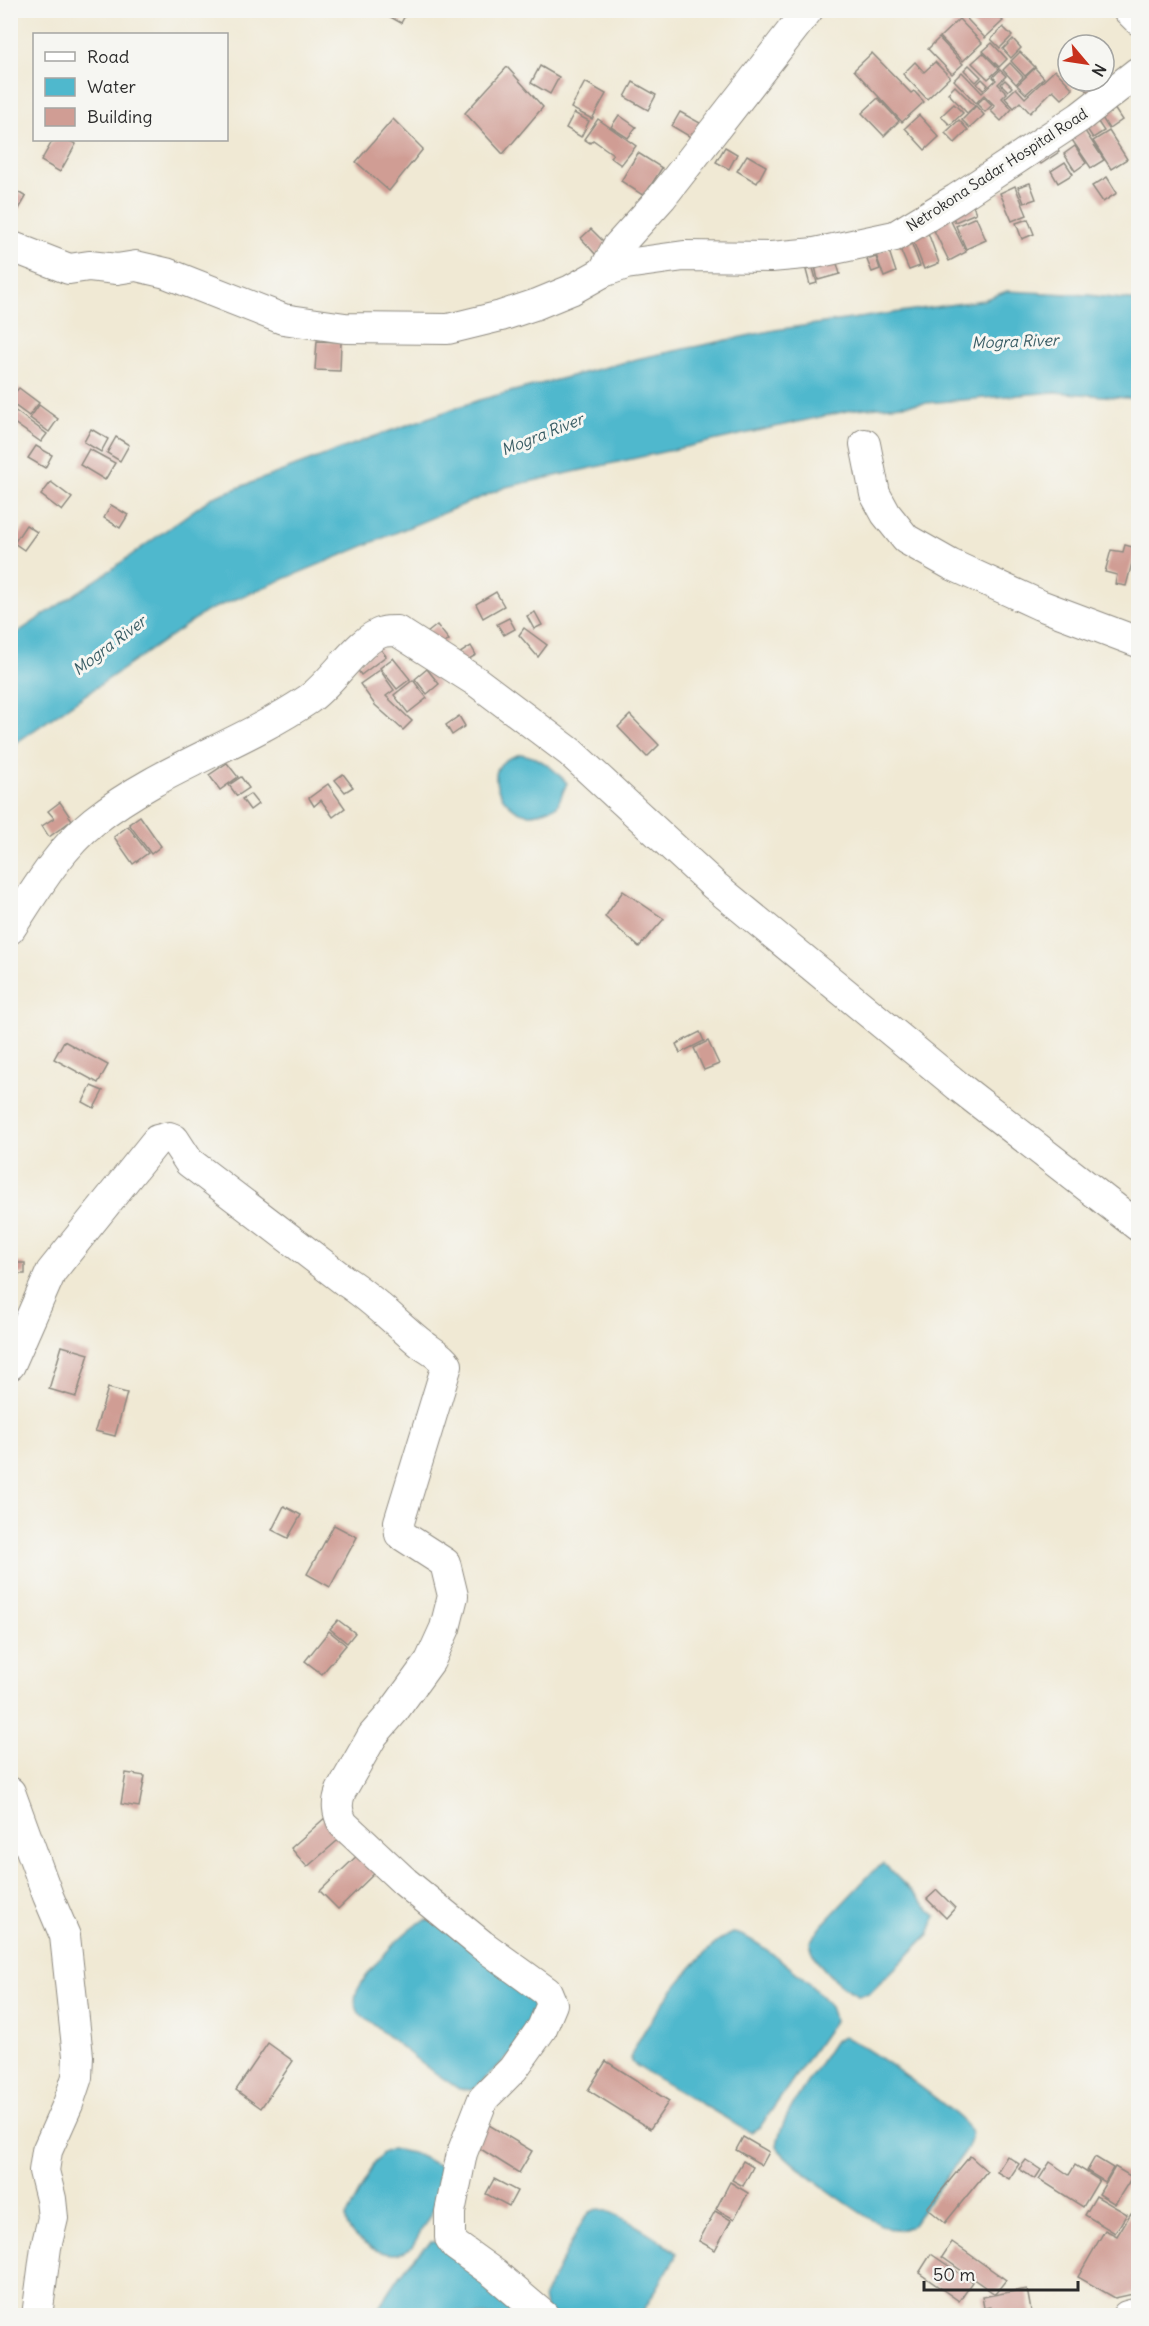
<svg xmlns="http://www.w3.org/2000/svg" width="1149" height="2326" viewBox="0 0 1149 2326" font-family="Delius,sans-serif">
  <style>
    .water { fill: #4fb8cd; stroke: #3d727c; stroke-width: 1.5 }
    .building { fill: #d09d94 }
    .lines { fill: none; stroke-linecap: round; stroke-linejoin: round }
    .minor-casing { stroke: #8e8a80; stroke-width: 32 }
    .minor { stroke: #fff; stroke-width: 30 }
    .labels { text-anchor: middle; stroke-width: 6; stroke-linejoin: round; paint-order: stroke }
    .street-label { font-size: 15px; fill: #2b2b2b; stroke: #f6f6f2 }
    .water-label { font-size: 16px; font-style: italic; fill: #385c64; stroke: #f6f6f2 }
  </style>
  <rect width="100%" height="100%" fill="#f6f6f2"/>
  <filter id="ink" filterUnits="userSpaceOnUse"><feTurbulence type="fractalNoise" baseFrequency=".0167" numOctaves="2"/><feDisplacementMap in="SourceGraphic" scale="12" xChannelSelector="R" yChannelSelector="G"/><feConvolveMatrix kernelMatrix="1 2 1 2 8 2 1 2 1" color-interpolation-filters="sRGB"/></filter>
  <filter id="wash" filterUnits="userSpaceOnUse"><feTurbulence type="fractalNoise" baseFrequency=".008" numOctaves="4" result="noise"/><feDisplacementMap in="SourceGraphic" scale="24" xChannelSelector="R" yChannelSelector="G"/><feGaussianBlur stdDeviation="1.35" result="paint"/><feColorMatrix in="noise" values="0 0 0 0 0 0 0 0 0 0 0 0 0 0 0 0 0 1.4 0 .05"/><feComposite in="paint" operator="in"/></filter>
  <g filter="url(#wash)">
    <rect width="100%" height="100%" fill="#f0e9d4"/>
    <g class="water">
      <path d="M1007,291L1088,295L1138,301V399L1055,392L856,409L506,487L207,611L11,746V637L102,576L211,498L370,438L479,400L641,358L775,330L983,300Z"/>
      <path d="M521,754C541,757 554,769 567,783L557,806C549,809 539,814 530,814C510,814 486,784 500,765C505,759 513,756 521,754Z"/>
      <path d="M884,1864L936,1916L929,1934L870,1993L858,1995C838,1985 814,1965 810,1942L822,1925L876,1868Z"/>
      <path d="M427,1920L434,1921L542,1997L524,2042L473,2090L459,2089L425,2066L359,2013C356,2007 354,2001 356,1994C362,1976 408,1924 427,1920Z"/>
      <path d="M732,1933C752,1933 817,1987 828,2004C832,2009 833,2015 834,2021L760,2127L751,2132C739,2129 731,2120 719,2114C690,2097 659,2081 631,2062V2056C644,2024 701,1947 732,1933Z"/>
      <path d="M843,2037C862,2042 958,2112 969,2128C974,2136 970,2143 966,2150L912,2225C905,2229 898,2232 890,2229C871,2223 787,2163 777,2147C779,2117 817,2069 834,2042Z"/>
      <path d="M392,2149L413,2153L444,2168L448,2183L412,2247C406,2251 401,2254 394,2254C376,2254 346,2237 346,2218L375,2162L382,2153Z"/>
      <path d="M597,2209C612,2208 664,2242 676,2253L675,2258L641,2315H547L543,2298L583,2220L590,2212Z"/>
      <path d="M431,2242H441L527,2316H374C390,2290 407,2261 431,2242Z"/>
    </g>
    <g id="blocks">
      <g class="building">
        <path d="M378,10H408L401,23Z"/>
        <path d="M976,10H993L1003,21L985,38L967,19Z"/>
        <path d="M959,19L982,43L963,61L940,37Z"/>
        <path d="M1003,27L1012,36L1000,48L991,39Z"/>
        <path d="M939,38L963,64L952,74L928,49Z"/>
        <path d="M1013,39L1021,48L1011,58L1003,49Z"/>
        <path d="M992,43L1007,59L999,67L983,51Z"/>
        <path d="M1020,52L1035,67L1025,76L1011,61Z"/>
        <path d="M872,53L911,93L914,91L924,102L902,122L854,70Z"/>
        <path d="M983,53L999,69L988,79L972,63Z"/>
        <path d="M915,62L924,72L935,62L950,77L927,99L903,74Z"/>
        <path d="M1010,63L1023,77L1016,84L1003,70Z"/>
        <path d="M969,65L981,77L976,82L964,70Z"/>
        <path d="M540,66L559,77L550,94L531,83Z"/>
        <path d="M507,67L543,107L503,154L465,113Z"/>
        <path d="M1035,68L1044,78L1026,94L1017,85Z"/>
        <path d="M1000,70L1006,76L998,84L1007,93L1002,98L1012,109L1001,121L990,110L995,106L984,95L976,103L954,80L962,72L982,93L996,80L993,77Z"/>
        <path d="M1055,70L1073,89L1062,99L1053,90L1030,113L1020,102L1014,108L1005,98L1016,88L1025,98Z"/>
        <path d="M1104,74L1110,80L1092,96L1078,81H1104Z"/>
        <path d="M982,79L988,85L983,90L977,84Z"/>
        <path d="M1005,80L1012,87L1008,91L1001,84Z"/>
        <path d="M585,82L606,94L592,119L571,108Z"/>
        <path d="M633,82L656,95L648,110L625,97Z"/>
        <path d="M955,86L975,106L967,113L948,93Z"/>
        <path d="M984,97L992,105L985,112L977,104Z"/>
        <path d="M878,98L899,121L884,136L862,113Z"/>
        <path d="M954,104L963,113L950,125L941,116Z"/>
        <path d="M1112,105L1122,120L1109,129L1099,113Z"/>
        <path d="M976,106L984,115L970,128L962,120Z"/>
        <path d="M680,112L700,123L692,138L672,126Z"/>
        <path d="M574,113L589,121L581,137L566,128Z"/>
        <path d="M619,115L636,127L628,138L611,127Z"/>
        <path d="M919,115L939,137L925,150L905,128Z"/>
        <path d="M1094,116L1104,131L1093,138L1083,123Z"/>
        <path d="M393,119L423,149L389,191L356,162Z"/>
        <path d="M598,119L636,146L621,165L610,157L613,154L593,140L590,143L584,139Z"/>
        <path d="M959,120L968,130L955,143L945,133Z"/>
        <path d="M1081,125L1104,160L1091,168L1068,134Z"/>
        <path d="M1109,131L1127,159L1111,169L1093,141Z"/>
        <path d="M53,140H68L76,144L60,172L41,161Z"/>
        <path d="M1053,143L1059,152L1041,164L1035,155Z"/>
        <path d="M1075,146L1086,163L1075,171L1064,154Z"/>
        <path d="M725,147L737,154L729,169L716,162Z"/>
        <path d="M638,153L662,168L644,196L621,181Z"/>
        <path d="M747,155L766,166L757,183L737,171Z"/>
        <path d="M1065,162L1073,174L1058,183L1051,171Z"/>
        <path d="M1107,177L1117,193L1103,202L1092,186Z"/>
        <path d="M1030,183L1036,199L1024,203L1018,187Z"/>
        <path d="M1015,186L1027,215L1012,221L1000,193Z"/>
        <path d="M13,189L26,197L19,209L10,204Z"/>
        <path d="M971,201L976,213L955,222L950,210Z"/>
        <path d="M946,211L966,252L949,261L929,220Z"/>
        <path d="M976,217L986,240L966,249L956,226Z"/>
        <path d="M1028,219L1034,234L1022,239L1016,223Z"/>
        <path d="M926,227L939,263L924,269L910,233Z"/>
        <path d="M591,229L607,245L596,255L581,238Z"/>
        <path d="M910,239L920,266L909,270L898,244Z"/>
        <path d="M888,248L896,272L884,277L875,252Z"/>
        <path d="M876,257L880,269L872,272L867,260Z"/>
        <path d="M836,260L840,274L818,280L815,266Z"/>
        <path d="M813,268L817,283L810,285L806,270Z"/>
        <path d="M317,341L341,342L340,371L315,370Z"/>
        <path d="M19,388L39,403L29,416L10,402V398Z"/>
        <path d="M39,405L58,419L49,432L30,418Z"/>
        <path d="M10,407L47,434L41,442L10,420Z"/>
        <path d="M91,429L108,439L101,452L84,442Z"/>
        <path d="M116,437L129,445L120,461L107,453Z"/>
        <path d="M36,446L52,455L45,468L28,458Z"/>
        <path d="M89,449L115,463L105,480L80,465Z"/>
        <path d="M51,482L72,498L62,511L41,495Z"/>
        <path d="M111,505L128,515L120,528L104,518Z"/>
        <path d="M26,525L37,532L24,550L14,543Z"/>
        <path d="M1125,545L1136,548L1126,586L1115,584L1117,575L1105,572L1111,550L1123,552Z"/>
        <path d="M496,592L504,606L483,618L476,604Z"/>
        <path d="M535,612L542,625L534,629L527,616Z"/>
        <path d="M509,618L515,629L504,635L497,624Z"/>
        <path d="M437,625L449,640L439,647L427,633Z"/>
        <path d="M524,628L547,645L538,657L519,635Z"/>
        <path d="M471,646L476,655L462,663L457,655Z"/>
        <path d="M379,647L386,656L361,675L355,666Z"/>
        <path d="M393,658L410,679L397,689L380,668Z"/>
        <path d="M427,669L439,684L427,694L415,679Z"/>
        <path d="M380,670L394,690L386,696L412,721L403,730L375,705L360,684Z"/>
        <path d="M413,680L427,698L408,713L394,695Z"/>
        <path d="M630,715L659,745L647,757L618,727Z"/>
        <path d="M459,716L465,726L452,735L446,725Z"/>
        <path d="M227,763L238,777L220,790L209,775Z"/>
        <path d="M343,774L353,787L345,792L335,780Z"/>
        <path d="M241,777L249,788L237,796L229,785Z"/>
        <path d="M328,784L345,808L333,817L321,800L314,806L309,798Z"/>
        <path d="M250,794L258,804L250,810L242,799Z"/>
        <path d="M60,802L72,820L49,837L42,826L54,818L48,811Z"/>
        <path d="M140,816L161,846L151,854L129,824Z"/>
        <path d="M128,826L148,853L133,864L114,837Z"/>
        <path d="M623,891L664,919L639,947L605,917Z"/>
        <path d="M700,1032L704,1041L680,1053L676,1044Z"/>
        <path d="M64,1041L108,1065L98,1083L54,1059Z"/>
        <path d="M708,1041L719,1064L704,1070L694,1048Z"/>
        <path d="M91,1086L103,1091L94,1108L83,1102Z"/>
        <rect x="10" y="1263" width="15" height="11"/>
        <path d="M62,1346L89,1354L76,1397L49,1389Z"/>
        <path d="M108,1388L127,1393L115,1436L95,1431Z"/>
        <path d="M284,1506L301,1515L288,1538L272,1530Z"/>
        <path d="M334,1525L357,1537L330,1587L307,1574Z"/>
        <path d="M338,1620L355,1633L347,1643L330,1629Z"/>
        <path d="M329,1631L346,1645L322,1674L305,1661Z"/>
        <path d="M126,1773L145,1776L139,1807L121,1804Z"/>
        <path d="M327,1816L344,1835L307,1867L291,1848Z"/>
        <path d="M362,1851L379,1869L338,1909L320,1891Z"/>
        <path d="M937,1890L955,1908L946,1918L927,1899Z"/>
        <path d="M268,2043L293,2061L261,2108L236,2090Z"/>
        <path d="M606,2061L669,2101L650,2129L588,2090Z"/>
        <path d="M484,2122L532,2151L519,2173L471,2143Z"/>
        <path d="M743,2137L769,2152L762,2165L736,2150Z"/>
        <path d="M970,2156L987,2171L945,2223L927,2208Z"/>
        <path d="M1007,2156L1019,2164L1009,2179L997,2172Z"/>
        <path d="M1095,2157L1113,2168L1105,2182L1087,2171Z"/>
        <path d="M1026,2160L1041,2170L1035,2179L1019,2169Z"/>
        <path d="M743,2161L753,2167L743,2186L732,2180Z"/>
        <path d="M1050,2162L1069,2175L1075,2165L1099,2180L1083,2207L1039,2179Z"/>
        <path d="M1115,2167L1132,2177L1115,2204L1099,2194Z"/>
        <path d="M494,2179L517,2191L509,2206L486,2194Z"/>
        <path d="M730,2182L748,2193L734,2219L716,2209Z"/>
        <path d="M1096,2196L1127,2214L1115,2233L1085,2215Z"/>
        <path d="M715,2211L731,2220L715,2250L699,2241Z"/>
        <path d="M1131,2213L1138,2218V2293L1115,2298L1078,2277L1105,2230L1117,2236Z"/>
        <path d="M952,2242L1006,2280L995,2294L942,2257Z"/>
        <path d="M931,2254L972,2282L959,2301L919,2273Z"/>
        <path d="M1027,2289L1032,2316H991L990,2307L984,2308L982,2297Z"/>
      </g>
    </g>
  </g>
  <g filter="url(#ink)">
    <use href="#blocks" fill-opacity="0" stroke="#8e8a80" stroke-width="1.5"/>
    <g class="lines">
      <defs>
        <g id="minor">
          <path d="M1128,10L1138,20"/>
          <path d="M10,246L69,269L89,266L117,269L136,266L166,273L283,319L345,328L448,329L501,316L537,304L571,290L603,272L626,264L684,256L771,257L815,253L895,236L956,199L1080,117L1138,72"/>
          <path d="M603,272L617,247L662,197L808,10"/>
          <path d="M865,444L875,494L886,514L906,539L950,564L1040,605L1138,642"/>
          <path d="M10,929C35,891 59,849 94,821C159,769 241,745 309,699C332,683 359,639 383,632C387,631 393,631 397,631L477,682L570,752L715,886L958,1086L1138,1226"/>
          <path d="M10,1365L51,1272L157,1140L169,1137L174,1139L189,1162L345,1281C372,1298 394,1321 418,1341C428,1350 440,1354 447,1365L399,1522L400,1534L445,1563L453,1596L445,1628L430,1661L393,1712L373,1735L341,1791C336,1803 337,1812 343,1824L405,1882L482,1945L547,1992L552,2004L542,2028L513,2069L483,2099L462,2153L450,2212V2238L456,2246L495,2274L544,2316"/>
          <path d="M10,1792L48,1896L65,1936L78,2056L77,2077L68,2104L47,2151L44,2171L51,2199L53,2218L46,2247L37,2316"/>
          <path d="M1127,2316L1138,2313"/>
        </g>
      </defs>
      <use href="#minor" class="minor-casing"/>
      <use href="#minor" class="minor"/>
    </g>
  </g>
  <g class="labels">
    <g class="street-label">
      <text transform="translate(997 170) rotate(-33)" y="5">Netrokona Sadar Hospital Road</text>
    </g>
    <g class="water-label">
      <text transform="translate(1015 341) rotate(-2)" y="6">Mogra River</text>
      <text transform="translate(542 434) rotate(-22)" y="6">Mogra River</text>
      <text transform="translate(109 645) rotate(-37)" y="6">Mogra River</text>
    </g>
  </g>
  <rect width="1149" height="2326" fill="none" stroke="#f6f6f2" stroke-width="36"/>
  <rect x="33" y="33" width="195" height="108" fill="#f6f6f2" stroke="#a5a5a2" stroke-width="1.5"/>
  <rect x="45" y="52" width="30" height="9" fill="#ffffff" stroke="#a5a5a2" stroke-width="1.5"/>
  <text x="87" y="63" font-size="18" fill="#2b2b2b">Road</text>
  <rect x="45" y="78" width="30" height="18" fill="#4fb8cd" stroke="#a5a5a2" stroke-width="1.5"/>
  <text x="87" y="93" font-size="18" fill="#2b2b2b">Water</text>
  <rect x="45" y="108" width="30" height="18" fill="#d09d94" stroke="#a5a5a2" stroke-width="1.5"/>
  <text x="87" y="123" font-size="18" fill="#2b2b2b">Building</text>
  <g transform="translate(1086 63) rotate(119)"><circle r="28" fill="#f6f6f2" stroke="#a5a5a2" stroke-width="1.5"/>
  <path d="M0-4.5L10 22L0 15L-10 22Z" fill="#c8321e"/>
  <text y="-9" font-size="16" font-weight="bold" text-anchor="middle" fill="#2b2b2b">N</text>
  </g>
  <path d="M924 2281v9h154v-9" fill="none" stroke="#2b2b2b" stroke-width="3"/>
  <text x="933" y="2281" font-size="18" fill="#2b2b2b" stroke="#f6f6f2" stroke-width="4.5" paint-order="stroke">50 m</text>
</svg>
